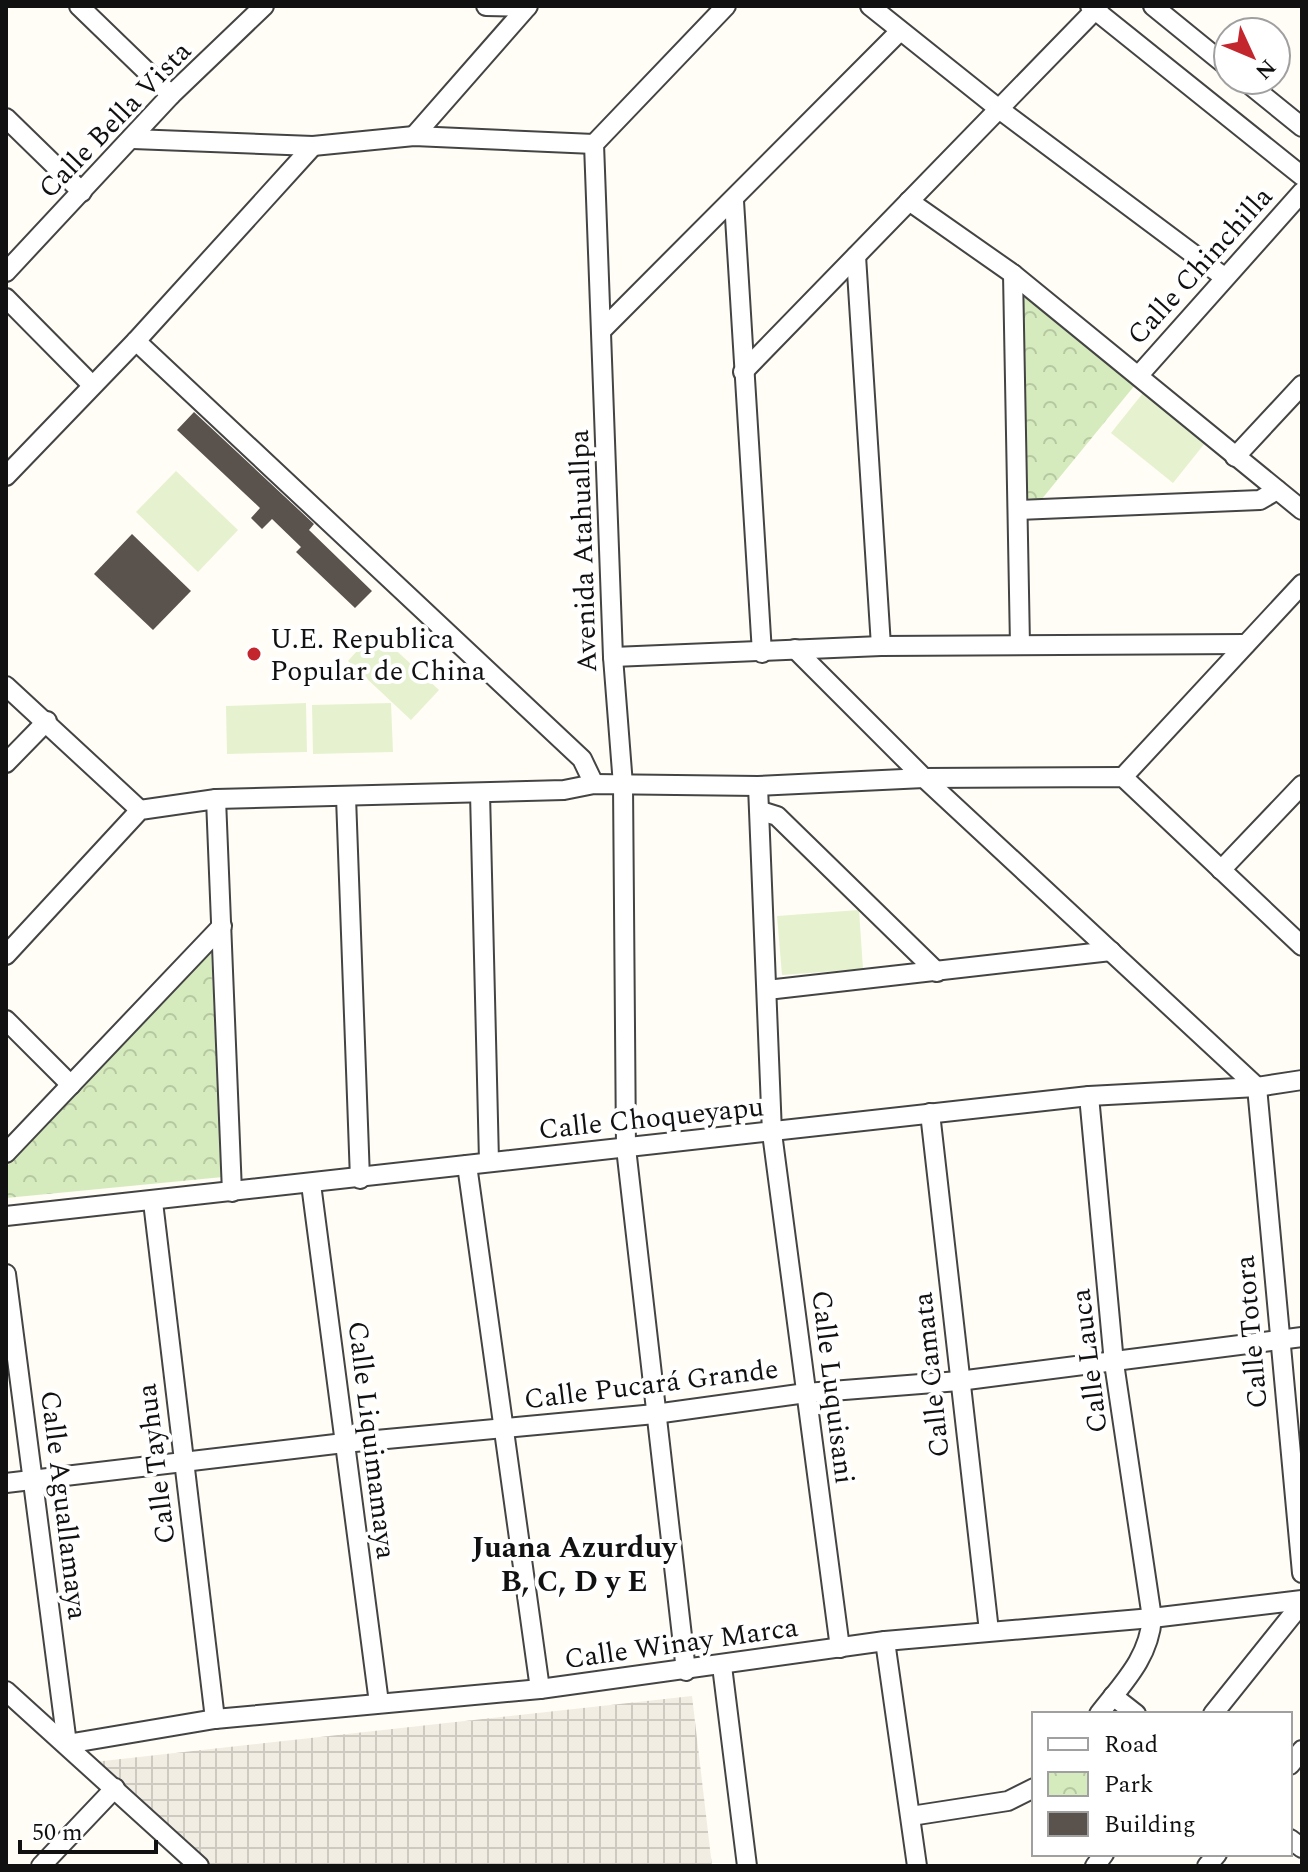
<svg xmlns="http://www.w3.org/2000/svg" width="1308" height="1872" viewBox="0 0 1308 1872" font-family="Spectral,serif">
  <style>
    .park { fill: url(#park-crowns) }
    .pitch { fill: #e6f2cf }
    .plaza { fill: url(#plaza-grid) }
    .building { fill: #5a524d }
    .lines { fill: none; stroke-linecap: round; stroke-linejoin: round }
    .minor-casing { stroke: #444; stroke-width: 22 }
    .minor { stroke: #fff; stroke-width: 18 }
    .poi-dot { fill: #c4262e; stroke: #fff; stroke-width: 3 }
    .labels { text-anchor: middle; stroke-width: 8; stroke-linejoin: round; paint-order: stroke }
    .street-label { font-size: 28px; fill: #111; stroke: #fff }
    .poi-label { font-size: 28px; fill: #111; stroke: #fff; text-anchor: start }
    .neighbourhood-label { font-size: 30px; font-weight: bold; fill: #111; stroke: #fff }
  </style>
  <defs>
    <pattern id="park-crowns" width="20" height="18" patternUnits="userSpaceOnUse" patternTransform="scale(2)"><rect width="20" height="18" fill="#d5ebbd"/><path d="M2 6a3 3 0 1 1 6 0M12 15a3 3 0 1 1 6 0" fill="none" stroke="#b6c8a1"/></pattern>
    <pattern id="plaza-grid" width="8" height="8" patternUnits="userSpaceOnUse" patternTransform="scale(2)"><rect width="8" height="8" fill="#f1ede2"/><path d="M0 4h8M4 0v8" fill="none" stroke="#cecac1"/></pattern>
  </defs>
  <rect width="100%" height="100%" fill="#fffdf5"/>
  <g class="park">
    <path d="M1028,297L1135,385L1041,500L1027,498L1021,300Z"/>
    <path d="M211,953L223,1177L6,1198V1167Z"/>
  </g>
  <g class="pitch">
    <path d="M1143,393L1205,443L1173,483L1111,433Z"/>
    <path d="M176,471L238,530L198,572L136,512Z"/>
    <path d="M375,631L439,690L411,720L348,661Z"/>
    <path d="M306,703L307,752L227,754L226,706Z"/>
    <path d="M391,703L393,752L313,754L312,705Z"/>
    <path d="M859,910L863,969L782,975L777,916Z"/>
  </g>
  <path class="plaza" d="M692,1696L712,1866H208L94,1762Z"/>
  <g class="building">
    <path d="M194,412L314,524L309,530L372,591L355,608L296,552L301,547L272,519L262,529L251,518L260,508L177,430Z"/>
    <path d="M132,534L191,591L153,630L94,574Z"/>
  </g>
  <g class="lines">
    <defs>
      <g id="minor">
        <path d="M79,6L171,95"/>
        <path d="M486,6L527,7"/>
        <path d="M870,6L999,109L1224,277"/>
        <path d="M1090,6L1302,176"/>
        <path d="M1153,6L1228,67"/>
        <path d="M1244,80L1302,127"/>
        <path d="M6,118L82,192"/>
        <path d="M414,136L528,6"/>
        <path d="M133,139L313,146L414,136L594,144"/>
        <path d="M734,201L762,653"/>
        <path d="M909,201L1013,274L1302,510"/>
        <path d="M856,256L881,646"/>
        <path d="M6,272L171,95L264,6"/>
        <path d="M1013,274L1020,645"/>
        <path d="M6,298L92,385"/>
        <path d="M603,329L900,31"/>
        <path d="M136,341L582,759L594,784"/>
        <path d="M743,372L1099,6"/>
        <path d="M1139,375L1302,192"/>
        <path d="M1235,457L1302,385"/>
        <path d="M6,476L136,341L313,146"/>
        <path d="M1018,510L1260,500L1277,490"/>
        <path d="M795,649L924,778L1257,1087L1302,1573"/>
        <path d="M613,657L881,646L1246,644"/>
        <path d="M6,686L140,810"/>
        <path d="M6,763L47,721"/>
        <path d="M1123,777L1302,584"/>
        <path d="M758,786L772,1133L840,1648"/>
        <path d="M480,793L489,1161"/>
        <path d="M346,797L360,1179"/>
        <path d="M216,799L232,1192"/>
        <path d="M761,811L777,816L937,972"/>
        <path d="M1221,870L1302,785"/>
        <path d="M6,955L140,810L216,799L564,790L594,784L758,786L924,778L1123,777L1302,946"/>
        <path d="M767,990L1111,951"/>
        <path d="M6,1020L71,1085"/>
        <path d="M1089,1096L1114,1363L1152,1618C1149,1658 1123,1683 1099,1714"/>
        <path d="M930,1113L989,1631"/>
        <path d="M6,1153L222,926"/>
        <path d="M467,1165L540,1689"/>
        <path d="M311,1184L379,1703"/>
        <path d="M153,1202L215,1719"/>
        <path d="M6,1216L1089,1096L1257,1087L1302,1080"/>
        <path d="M6,1274L67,1744L215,1719L540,1689L885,1641L1152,1618L1302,1600"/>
        <path d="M6,1483L344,1443L655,1414L806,1393L959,1381L1302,1337"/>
        <path d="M885,1641L917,1866"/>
        <path d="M722,1666L747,1866"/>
        <path d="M686,1671L626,1148L623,785L613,657L594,144L726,6"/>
        <path d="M6,1691L199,1866"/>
        <path d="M1113,1696L1136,1714"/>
        <path d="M1213,1714L1302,1603"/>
        <path d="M1290,1765L1302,1750"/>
        <path d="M911,1816L1008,1801L1034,1788"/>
        <path d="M1290,1839L1302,1848"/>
        <path d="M41,1866L115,1788"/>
        <path d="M1095,1866L1104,1854"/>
        <path d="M1207,1866L1217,1854"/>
      </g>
    </defs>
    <use href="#minor" class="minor-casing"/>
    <use href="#minor" class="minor"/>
  </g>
  <circle class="poi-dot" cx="254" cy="654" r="8"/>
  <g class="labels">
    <g class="street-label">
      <text transform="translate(114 119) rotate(-46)" y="10">Calle Bella Vista</text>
      <text transform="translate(1199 265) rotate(-48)" y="10">Calle Chinchilla</text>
      <text transform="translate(582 551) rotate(-92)" y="10">Avenida Atahuallpa</text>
      <text transform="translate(651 1117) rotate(-6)" y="10">Calle Choqueyapu</text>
      <text transform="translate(1250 1332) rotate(-95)" y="10">Calle Totora</text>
      <text transform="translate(1088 1361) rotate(-97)" y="10">Calle Lauca</text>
      <text transform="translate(930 1375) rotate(-96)" y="10">Calle Camata</text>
      <text transform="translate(651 1383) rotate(-7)" y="10">Calle Pucará Grande</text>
      <text transform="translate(834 1387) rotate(83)" y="10">Calle Luquisani</text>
      <text transform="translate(373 1440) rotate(83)" y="10">Calle Liquimamaya</text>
      <text transform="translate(155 1464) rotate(-97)" y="10">Calle Tayhua</text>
      <text transform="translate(65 1505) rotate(83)" y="10">Calle Aguallamaya</text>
      <text transform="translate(681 1642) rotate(-8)" y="10">Calle Winay Marca</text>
    </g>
    <g class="poi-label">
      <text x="270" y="648">U.E. Republica<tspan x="270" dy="32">Popular de China</tspan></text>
    </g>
    <g class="neighbourhood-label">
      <text x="574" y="1557">Juana Azurduy<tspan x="574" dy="34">B, C, D y E</tspan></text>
    </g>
  </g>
  <rect width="1308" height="1872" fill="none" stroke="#111111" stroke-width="16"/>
  <rect x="1032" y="1712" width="260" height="144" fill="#ffffff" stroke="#a0a0a0" stroke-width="2"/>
  <rect x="1048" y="1738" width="40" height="12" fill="#ffffff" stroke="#a0a0a0" stroke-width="2"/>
  <text x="1104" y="1752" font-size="24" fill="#111111">Road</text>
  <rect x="1048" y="1772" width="40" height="24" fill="url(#park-crowns)" stroke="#a0a0a0" stroke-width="2"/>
  <text x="1104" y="1792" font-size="24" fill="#111111">Park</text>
  <rect x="1048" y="1812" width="40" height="24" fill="#5a524d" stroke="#a0a0a0" stroke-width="2"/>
  <text x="1104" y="1832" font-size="24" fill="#111111">Building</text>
  <g transform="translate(1252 56) rotate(134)"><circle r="38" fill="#ffffff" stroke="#a0a0a0" stroke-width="2"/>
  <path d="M0-6L14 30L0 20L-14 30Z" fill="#c4262e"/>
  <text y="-12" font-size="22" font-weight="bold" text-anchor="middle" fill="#111111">N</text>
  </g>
  <path d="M20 1840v12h136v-12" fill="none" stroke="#111111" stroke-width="4"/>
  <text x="32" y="1840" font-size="24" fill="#111111" stroke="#ffffff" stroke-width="6" paint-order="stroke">50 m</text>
</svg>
